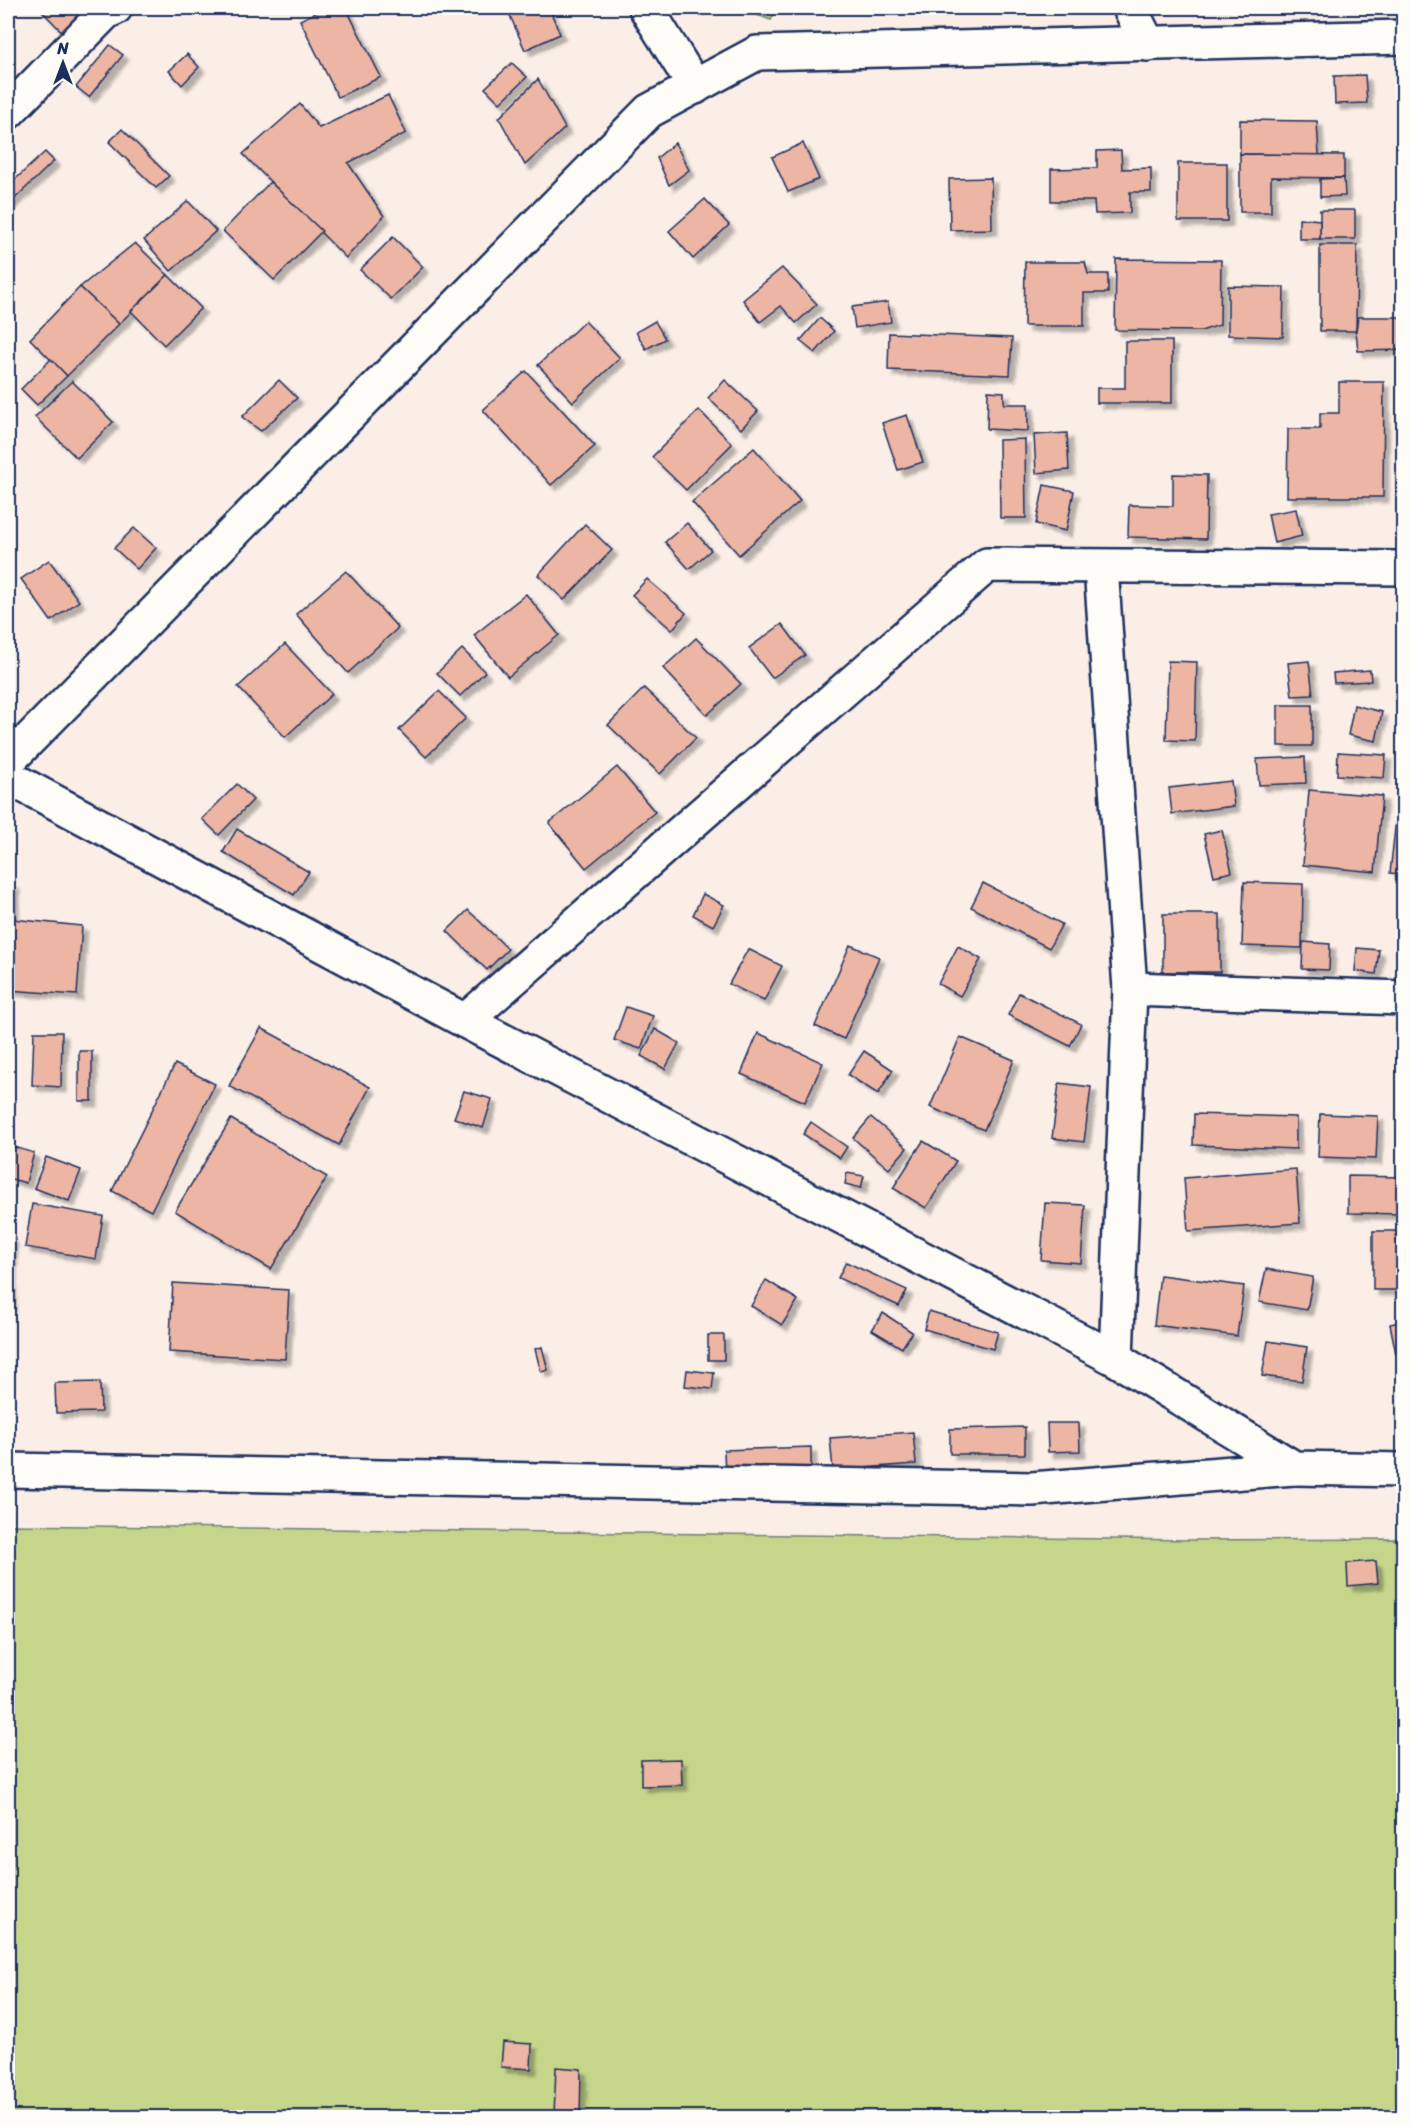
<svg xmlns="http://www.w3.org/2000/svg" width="1411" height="2125" viewBox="0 0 1411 2125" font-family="Sriracha,sans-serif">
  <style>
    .green { fill: #c5d68b; stroke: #708274; stroke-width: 1.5 }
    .building { fill: #edb5a3; stroke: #1b2f5e; stroke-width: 1.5; filter: url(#shadow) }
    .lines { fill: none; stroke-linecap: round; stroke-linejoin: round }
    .street-casing { stroke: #1b2f5e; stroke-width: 38 }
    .secondary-casing { stroke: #1b2f5e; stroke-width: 38 }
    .street { stroke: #fdfcf7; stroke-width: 33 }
    .secondary { stroke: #fdfcf7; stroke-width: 33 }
  </style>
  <defs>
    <filter id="shadow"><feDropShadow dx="5.5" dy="5.5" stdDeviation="1.5" flood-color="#0004"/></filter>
  </defs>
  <rect width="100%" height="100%" fill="#faeee6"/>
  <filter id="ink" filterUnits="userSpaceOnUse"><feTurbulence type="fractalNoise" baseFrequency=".0167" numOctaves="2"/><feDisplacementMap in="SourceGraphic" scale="12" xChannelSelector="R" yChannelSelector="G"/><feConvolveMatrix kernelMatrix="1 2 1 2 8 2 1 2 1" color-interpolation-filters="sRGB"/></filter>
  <g filter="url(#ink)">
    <g class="green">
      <path d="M737,8H778L771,20Z"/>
      <path d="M8,1525L1193,1540L1403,1539V2117H8Z"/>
    </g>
    <g class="building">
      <path d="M39,8H89L65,35Z"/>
      <path d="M325,8H346L381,77L338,97L300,20Z"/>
      <path d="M516,8H549L560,34L525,50L508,11Z"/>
      <path d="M110,45L123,55L89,97L76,87Z"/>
      <path d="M187,54L199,67L182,85L169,71Z"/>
      <path d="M512,63L527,77L500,103L485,88Z"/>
      <path d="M1365,75L1367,103L1335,104L1334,76Z"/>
      <path d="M538,79L565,128L525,165L499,118Z"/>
      <path d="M388,95L406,133L348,163L384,216L346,258L243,154L300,104L319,128Z"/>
      <path d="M1240,120L1317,121L1319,155L1240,154Z"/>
      <path d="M122,129L169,176L156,188L109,142Z"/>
      <path d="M675,143L689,170L669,185L657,158Z"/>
      <path d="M803,143L819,179L788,192L772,157Z"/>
      <path d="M1121,150L1122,169L1151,168V192H1130V213L1095,214L1094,201H1051V169L1097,168V151Z"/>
      <path d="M45,152L54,161L8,205V186Z"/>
      <path d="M1240,154L1344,155V178L1271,177V212H1240Z"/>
      <rect x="1178" y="163" width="49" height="58"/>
      <path d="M991,178L992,229L950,230L949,179Z"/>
      <path d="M1344,178L1345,196L1320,197V179Z"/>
      <path d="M270,182L322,231L274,280L223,231Z"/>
      <path d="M705,199L729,225L693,259L669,231Z"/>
      <path d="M188,201L216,231L171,271L144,240Z"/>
      <rect x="1320" y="210" width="35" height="29"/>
      <path d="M1299,218L1320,220V239H1299Z"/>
      <path d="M393,237L423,267L391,299L360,270Z"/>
      <path d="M135,243L168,275L119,324L80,287Z"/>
      <path d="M1320,245H1357L1356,331H1320Z"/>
      <path d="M1116,259L1221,260L1220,325L1201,331L1115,330Z"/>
      <path d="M1025,262H1085L1088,274H1108V293H1084V326H1024Z"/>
      <path d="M782,268L817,304L796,323L781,306L760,322L743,300Z"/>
      <path d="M168,275L201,308L164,345L131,311Z"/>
      <path d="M1228,286L1284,287L1283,337L1228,335Z"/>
      <path d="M80,287L119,324L67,376L30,339Z"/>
      <path d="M888,302L891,322L855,328L852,307Z"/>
      <path d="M1358,317H1404V350L1358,351L1356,331Z"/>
      <path d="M820,318L834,331L815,353L800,341Z"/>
      <path d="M585,321L620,358L573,402L538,365Z"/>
      <path d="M655,321L665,339L646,349L636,332Z"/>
      <path d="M889,333L1012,338L1010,375L888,370Z"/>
      <path d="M1125,341H1172V403H1097V388H1125Z"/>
      <path d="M51,359L67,376L37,405L21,389Z"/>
      <path d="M526,371L595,446L551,485L483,410Z"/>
      <path d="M279,380L297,398L261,431L242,417Z"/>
      <path d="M725,380L758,411L741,429L708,398Z"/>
      <path d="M72,381L113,422L77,458L35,417Z"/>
      <path d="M1339,382H1384L1383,497H1287L1288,429H1320V413H1339Z"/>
      <path d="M988,391L1004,392V404H1028V431L987,429Z"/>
      <path d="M699,410L732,444L686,490L652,457Z"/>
      <path d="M907,415L923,462L898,470L882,423Z"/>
      <path d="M1067,433L1069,470L1036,473L1034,435Z"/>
      <path d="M1025,439L1026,518H1000L999,440Z"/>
      <path d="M754,448L800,501L739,555L692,502Z"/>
      <path d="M1173,474L1207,475L1206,539L1128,537L1129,505L1173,506Z"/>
      <path d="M1044,485L1074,491L1066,531L1036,524Z"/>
      <rect x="1397" y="501" width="7" height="35"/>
      <path d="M1296,509L1302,536L1274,543L1268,514Z"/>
      <path d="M687,523L711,550L689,569L665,542Z"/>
      <path d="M585,524L612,550L564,600L538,575Z"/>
      <path d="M134,528L156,548L137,569L114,548Z"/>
      <path d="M49,560L79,601L51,621L21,579Z"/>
      <path d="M346,571L398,628L348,673L296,614Z"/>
      <path d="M647,579L686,613L672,630L632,595Z"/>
      <path d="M526,594L559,635L508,677L474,635Z"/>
      <path d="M782,624L805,655L772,678L749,648Z"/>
      <path d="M696,638L741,684L707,715L663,668Z"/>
      <path d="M285,644L332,694L285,737L238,687Z"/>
      <path d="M462,649L485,672L460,696L437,673Z"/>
      <path d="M1168,661L1197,662L1195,741L1166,740Z"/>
      <path d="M1309,661L1313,695L1292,696L1288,663Z"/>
      <path d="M1370,670L1371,681L1334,683L1333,673Z"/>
      <path d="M644,688L696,738L660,774L608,725Z"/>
      <path d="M439,691L466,718L426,757L399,730Z"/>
      <rect x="1278" y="705" width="34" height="41"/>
      <path d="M1354,705L1382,712L1376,741L1348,735Z"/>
      <path d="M1338,752L1386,755L1384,778L1337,775Z"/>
      <path d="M1305,757L1306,783L1259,785L1257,759Z"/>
      <path d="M617,767L655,812L586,868L549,823Z"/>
      <path d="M1231,781L1234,806L1172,814L1169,788Z"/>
      <path d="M237,784L253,800L219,835L202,819Z"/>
      <path d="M1309,790L1382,796L1375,872L1303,865Z"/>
      <path d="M1397,810L1404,811V838L1399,874L1390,873Z"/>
      <path d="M237,829L309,872L294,895L223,852Z"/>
      <path d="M1222,830L1232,872L1214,876L1204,834Z"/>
      <path d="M1244,882L1303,884L1302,948L1242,946Z"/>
      <path d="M983,883L1062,924L1049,948L971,907Z"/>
      <path d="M8,884H14L13,915H8Z"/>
      <path d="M703,894L724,905L713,926L693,915Z"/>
      <path d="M468,910L508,949L487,970L447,931Z"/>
      <rect x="1163" y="914" width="57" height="58"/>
      <path d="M12,919L82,926L77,995L8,990Z"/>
      <path d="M1303,942L1330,944L1329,970L1302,969Z"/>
      <path d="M850,945L879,957L844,1039L815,1026Z"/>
      <path d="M958,946L981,959L960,996L938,984Z"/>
      <path d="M1357,948L1379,950L1376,974L1355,971Z"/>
      <path d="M748,949L782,966L764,1001L729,984Z"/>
      <path d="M1019,993L1081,1024L1070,1046L1008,1015Z"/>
      <path d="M626,1007L653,1016L641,1049L614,1040Z"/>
      <path d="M261,1028L370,1087L339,1145L229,1086Z"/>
      <path d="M655,1029L679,1043L665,1069L641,1056Z"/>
      <path d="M34,1032H62L61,1087L32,1085Z"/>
      <path d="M758,1033L823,1063L805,1102L741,1074Z"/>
      <path d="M960,1037L1014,1060L984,1130L930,1107Z"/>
      <rect x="1403" y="1042" width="1" height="62"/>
      <rect x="79" y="1051" width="13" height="50"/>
      <path d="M864,1051L893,1070L878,1094L848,1075Z"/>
      <path d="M175,1064L215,1084L151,1211L112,1191Z"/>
      <path d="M1059,1083L1091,1087L1084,1142L1052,1138Z"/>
      <path d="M464,1091L492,1099L483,1128L454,1118Z"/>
      <path d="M1194,1114L1296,1117V1149L1193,1145Z"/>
      <path d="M1320,1114L1378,1116L1376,1159L1318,1157Z"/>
      <path d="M871,1117L907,1148L889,1169L853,1138Z"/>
      <path d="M231,1119L327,1177L271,1269L175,1211Z"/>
      <path d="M811,1122L847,1147L840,1158L803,1134Z"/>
      <path d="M923,1141L956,1161L926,1208L893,1188Z"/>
      <path d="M8,1145L34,1153L26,1183L8,1178Z"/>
      <path d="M46,1157L81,1170L69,1201L34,1188Z"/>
      <path d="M1296,1169L1300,1223L1188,1231L1184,1178Z"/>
      <path d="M847,1173L864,1176L861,1188L845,1184Z"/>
      <path d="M1348,1176L1404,1177V1214L1348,1213Z"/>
      <path d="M1045,1203L1085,1205L1081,1263L1041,1260Z"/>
      <path d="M32,1204L103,1216L96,1259L25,1247Z"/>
      <rect x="1373" y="1231" width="31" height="59"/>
      <path d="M8,1238H12L10,1306L8,1305Z"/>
      <path d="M846,1262L907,1290L899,1306L838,1278Z"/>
      <path d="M1266,1269L1313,1277L1307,1310L1259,1302Z"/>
      <path d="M1160,1275L1244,1286L1237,1336L1154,1325Z"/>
      <path d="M766,1280L798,1300L782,1325L751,1306Z"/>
      <path d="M173,1283L289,1290L285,1359L169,1352Z"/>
      <path d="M929,1311L998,1332L993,1349L924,1329Z"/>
      <path d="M883,1313L912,1332L902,1348L872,1330Z"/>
      <path d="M1404,1321V1353L1396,1354L1390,1324Z"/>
      <rect x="708" y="1335" width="16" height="25"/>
      <path d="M1268,1341L1307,1347L1302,1381L1262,1376Z"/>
      <path d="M542,1347L548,1370L541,1372L535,1349Z"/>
      <path d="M687,1370L714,1373L712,1389L685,1386Z"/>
      <path d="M100,1382L101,1412L56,1413L55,1383Z"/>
      <path d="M1047,1423H1079L1080,1451L1048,1452Z"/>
      <path d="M1025,1427V1454H950V1429Z"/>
      <path d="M913,1432L916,1464L833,1470L830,1438Z"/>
      <path d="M811,1447V1475L725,1477L724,1450Z"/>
      <path d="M1376,1561L1378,1583L1348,1586L1347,1563Z"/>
      <path d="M681,1759L682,1785L641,1786V1760Z"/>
      <path d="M503,2042L532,2044L531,2069L501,2067Z"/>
      <path d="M556,2067L581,2069L580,2116L554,2115Z"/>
    </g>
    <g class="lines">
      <defs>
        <g id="street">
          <path d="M646,8L695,87"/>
          <path d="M1130,8L1148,44"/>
          <path d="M8,112L106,12L115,8"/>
          <path d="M1101,567L1130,989L1116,1359"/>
          <path d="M8,777L465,1021L1116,1359L1294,1468L1404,1470"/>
          <path d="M1130,989L1404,998"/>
          <path d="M465,1021L987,565L1404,568"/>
          <path d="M8,1470L1032,1489L1294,1468"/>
        </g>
        <path id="secondary" d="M8,761L649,111L757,53L1404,37"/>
      </defs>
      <use href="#street" class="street-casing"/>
      <use href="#secondary" class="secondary-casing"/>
      <use href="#street" class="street"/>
      <use href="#secondary" class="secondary"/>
    </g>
  </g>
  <rect width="1411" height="2125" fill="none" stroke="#fdfcf7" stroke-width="30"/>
  <rect x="15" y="15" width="1381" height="2095" fill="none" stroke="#1b2f5e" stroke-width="2" filter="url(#ink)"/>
  <g transform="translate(63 63)" stroke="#fdfcf7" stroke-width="4.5" paint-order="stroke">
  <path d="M0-4.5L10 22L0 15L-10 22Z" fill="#1b2f5e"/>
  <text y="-9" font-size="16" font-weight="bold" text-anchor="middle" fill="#1b2f5e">N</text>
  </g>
</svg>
